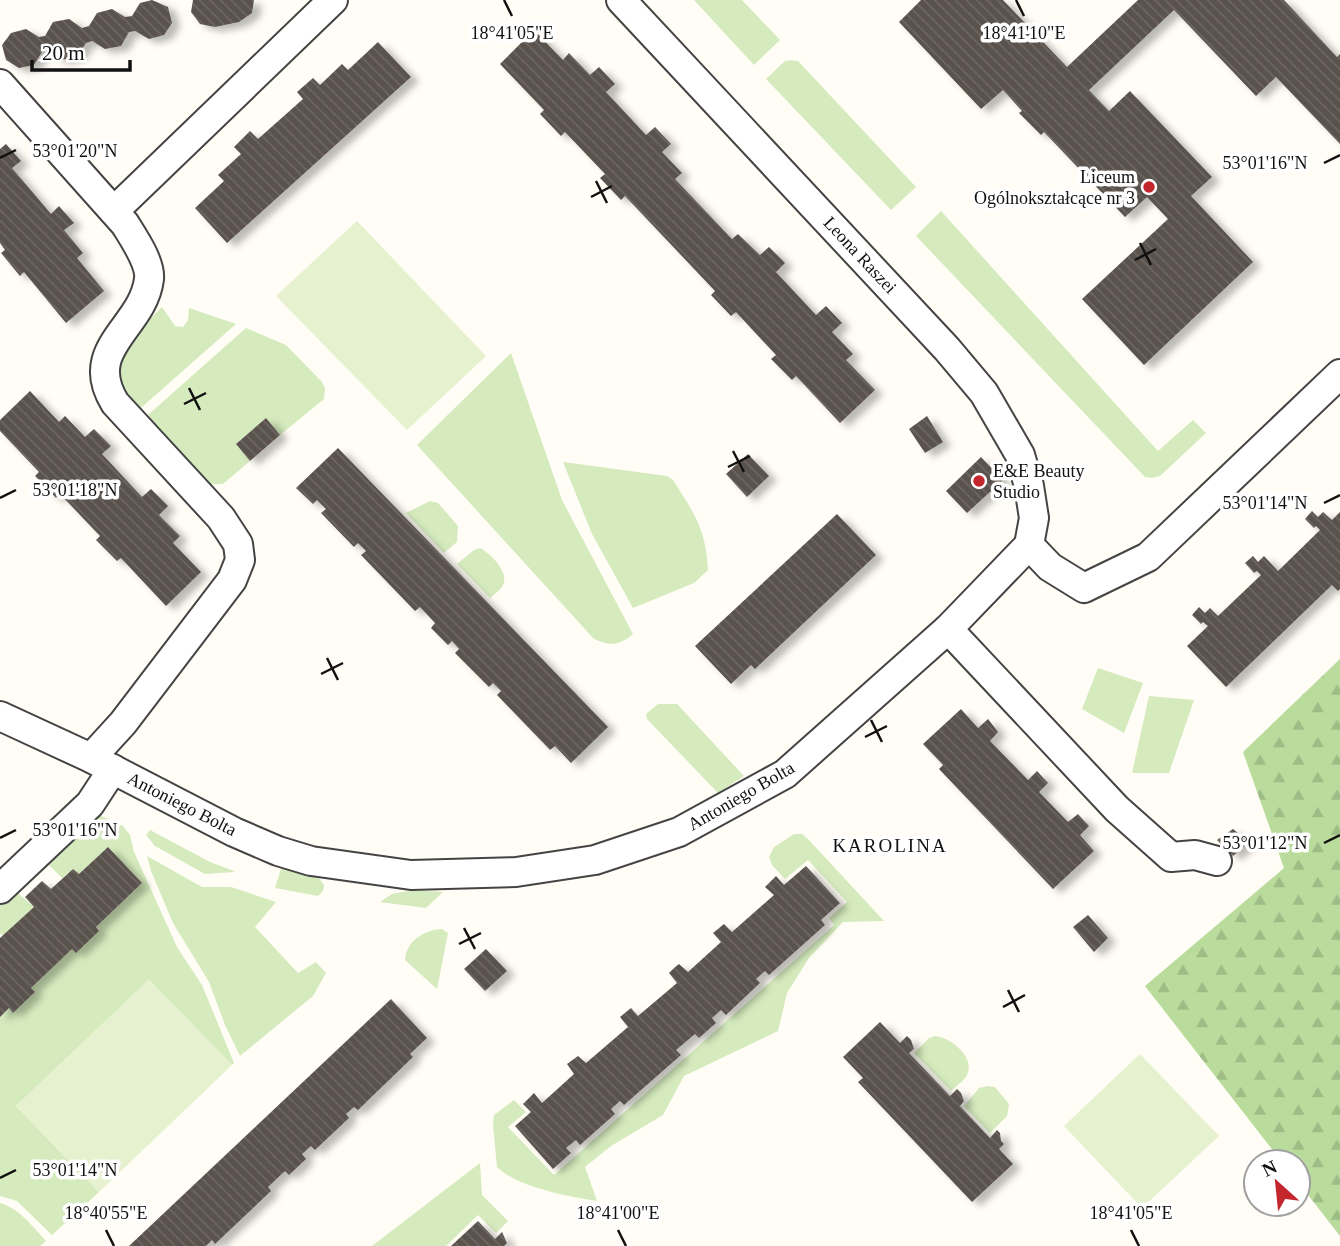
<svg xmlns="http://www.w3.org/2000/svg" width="1340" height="1246" viewBox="0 0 1340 1246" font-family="'Times New Roman',serif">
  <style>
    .grass { fill: #d5ebbd }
    .forest { fill: url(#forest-firs) }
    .pitch { fill: #e6f2cf }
    .building { fill: url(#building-back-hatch); filter: url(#shadow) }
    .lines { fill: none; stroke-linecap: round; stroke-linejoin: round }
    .street-casing { stroke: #444; stroke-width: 32 }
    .street { stroke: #fff; stroke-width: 28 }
    .ticks { fill: none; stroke: #111; stroke-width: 2.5 }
    .poi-dot { fill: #c4262e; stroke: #fff; stroke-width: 2.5 }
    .labels { text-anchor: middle; stroke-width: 7; stroke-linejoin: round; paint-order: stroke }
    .poi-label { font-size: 18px; fill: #111; stroke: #fff; text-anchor: end }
    .street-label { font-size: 18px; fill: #111; stroke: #fff }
    .neighbourhood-label { font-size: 19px; letter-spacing: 2px; fill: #111; stroke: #fff }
    .ticks-label { font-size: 18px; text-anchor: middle; fill: #111; stroke: #fff; stroke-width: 7; stroke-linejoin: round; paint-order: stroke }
  </style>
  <defs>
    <pattern id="forest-firs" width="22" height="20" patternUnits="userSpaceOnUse" patternTransform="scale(1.75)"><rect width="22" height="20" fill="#b9dc9c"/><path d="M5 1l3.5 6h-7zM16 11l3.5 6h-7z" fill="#9ebc85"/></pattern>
    <pattern id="building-back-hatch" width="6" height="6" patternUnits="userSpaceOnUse" patternTransform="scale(1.75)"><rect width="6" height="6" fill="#5a524d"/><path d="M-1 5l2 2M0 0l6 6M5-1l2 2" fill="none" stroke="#6d6662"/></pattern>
    <filter id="shadow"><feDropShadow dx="8" dy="4.5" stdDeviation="3.5" flood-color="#0004"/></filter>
  </defs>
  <rect width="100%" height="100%" fill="#fffdf5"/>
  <g class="grass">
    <path d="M694,0H742L780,40L754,65Z"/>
    <path d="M791,60L798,61L916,187L891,210L766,79L785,61Z"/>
    <path d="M941,211L1158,451L1193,420L1206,433L1160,476L1152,478L1145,477L916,236Z"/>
    <path d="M162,307L175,326L183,327L188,320L189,308L236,324L134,414C105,356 121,349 162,307Z"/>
    <path d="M246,328L286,345L322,382L325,388L324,399L280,435L266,418L236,444L250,461L223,484L201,485L146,425L149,414Z"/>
    <path d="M511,353L562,500L633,634C619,646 610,646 594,639L417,445Z"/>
    <path d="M563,462L667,476L673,480C694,513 706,529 708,570L694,583L633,608L592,534Z"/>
    <path d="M430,501L438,503L458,526L457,542L444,553L406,513Z"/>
    <path d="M480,548C490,553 510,572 503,585C501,590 494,594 490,598L457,564L474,550Z"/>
    <path d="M1098,668L1143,683L1124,733L1082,709Z"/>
    <path d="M1149,696L1194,700L1169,773H1132Z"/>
    <path d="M658,704H677L744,776L718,793L647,719L646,714Z"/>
    <path d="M95,813L123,826L130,835L134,852L177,947L202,985L234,1063L232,1065L149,980L16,1106L99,1192L52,1235L17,1201L0,1196V1017L9,1008L12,1012L35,992L31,988L72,949L99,931L96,927L142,883L108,847L79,874L73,869L62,878L45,861Z"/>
    <path d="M150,830L210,862L234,871V872L205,874L155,846L146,835Z"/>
    <path d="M794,834H802L809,840L884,921L843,922L809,958L787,993L778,1031L684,1076L663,1115L611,1146L585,1167L597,1201C569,1197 517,1187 497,1167L493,1125L494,1115L514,1100L526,1112L508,1127L554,1175L834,925L829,918L847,902L808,860L785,879L772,865L769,857L774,847Z"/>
    <path d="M147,856L202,887H231L276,902L255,927L298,973L316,962L326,973L313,996L240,1056L225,1025L209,982L173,923L151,871Z"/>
    <path d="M282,866L318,877L324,885L323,891L318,896L275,888Z"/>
    <path d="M14,890L34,907L3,936L0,933V903Z"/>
    <path d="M413,890L443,892L426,908L380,902L392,894Z"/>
    <path d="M442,929L448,933L437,989L405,960C406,941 424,930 442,929Z"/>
    <path d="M935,1036C950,1037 976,1057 967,1075C964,1081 955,1087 951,1091L914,1053L929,1038Z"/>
    <path d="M988,1086L995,1087L1009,1104L1007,1116L990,1133L964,1106L979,1088Z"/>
    <path d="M480,1163L482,1195L508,1221L496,1233L478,1215L446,1246H372Z"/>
    <path d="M0,1203C19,1208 33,1227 46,1241L40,1246H0Z"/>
  </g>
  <path class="forest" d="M1340,659V1236L1298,1182V1162H1282L1145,986L1284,868L1243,752Z"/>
  <g class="pitch">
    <path d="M357,221L486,356L407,430L276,296Z"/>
    <path d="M149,979L232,1065L99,1192L16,1106Z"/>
    <path d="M1140,1054L1219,1136L1142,1208L1064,1126Z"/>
  </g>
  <g class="building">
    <path d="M152,0L168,7L172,23L164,35L149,39L135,31L129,32L121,46L105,49L92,41L86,43L77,56L62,60L48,51L42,52L34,65L19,68L6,60L2,45L11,33L26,29L39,37L45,36L53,22L69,19L82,28L89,26L97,13L112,9L125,17L132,16L140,3Z"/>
    <path d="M193,0H254L252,13L239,22L215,27L200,24L191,12Z"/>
    <path d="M921,0H1003L1067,67L1138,0H1284L1337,57L1340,54V144L1276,77L1256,96L1174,10L1089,90L1109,111L1130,91L1212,177L1191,196L1253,262L1144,365L1082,299L1168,219L1147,197L1125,217L1044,132L1041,135L1019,113L1022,111L1003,90L981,109L899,22Z"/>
    <path d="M534,30L563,60L569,53L590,75L599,67L615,84L606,92L646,135L655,127L671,144L662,152L682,173L675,179L732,239L738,234L760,255L769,247L785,263L776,272L816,315L826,306L842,323L832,332L853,354L846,360L875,390L840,423L796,376L792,380L771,359L776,355L736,312L731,316L711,295L715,291L625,196L621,200L600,178L605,174L565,132L561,136L540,114L544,110L500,64Z"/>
    <path d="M378,42L411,77L227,243L195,208L224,181L218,175L241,154L234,147L250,131L258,139L303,99L297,92L313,78L320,85L342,64L348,70Z"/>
    <path d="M6,144L21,161L12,168L51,214L59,206L74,223L64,230L83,253L77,258L104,291L66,323L24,272L20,276L1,253L5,250L0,243V149Z"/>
    <path d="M30,391L59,422L65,416L85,437L94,429L111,446L102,454L142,497L151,489L168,506L159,515L180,536L173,543L201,572L166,606L121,558L117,561L96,540L100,536L60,494L56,498L35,476L39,472L0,431V420Z"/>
    <path d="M927,416L943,442L925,453L909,429Z"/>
    <path d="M266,418L280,435L250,461L236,444Z"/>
    <path d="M338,448L608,727L571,763L555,746L550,750L497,695L501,691L493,683L489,687L455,653L459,649L452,641L448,645L431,628L435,623L420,607L415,611L361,555L366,551L358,543L354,547L321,513L326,509L317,500L313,504L296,488Z"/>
    <path d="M748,454L769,476L747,497L726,474Z"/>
    <path d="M981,457L1003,480L967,513L946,491Z"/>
    <path d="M1312,511L1318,517L1323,512L1332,520L1340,512V589L1338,591L1332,585L1226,687L1187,646L1208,626L1203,622L1201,624L1192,615L1199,607L1205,613L1210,608L1218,616L1261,575L1257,571L1254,573L1245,563L1253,556L1258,562L1264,556L1278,571L1320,530L1316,526L1314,528L1305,519Z"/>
    <path d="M837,514L876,555L755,669L751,665L731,684L695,646Z"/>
    <path d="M961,709L978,728L988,719L998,732L990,741L1028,780L1037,771L1048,783L1039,792L1068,822L1078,814L1089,826L1080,835L1094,851L1053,889L939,769L943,765L923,744Z"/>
    <path d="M1233,829L1249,842L1233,856L1217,840Z"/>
    <path d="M108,847L142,883L96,927L99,931L76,953L72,949L31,988L35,992L13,1013L9,1008L0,1017V938L34,907L25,897L42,881L51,889L73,869L79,874Z"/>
    <path d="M806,866L840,903L821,920L825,925L769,975L765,971L756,979L760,983L726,1015L721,1010L712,1018L716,1023L699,1038L695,1034L676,1050L681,1055L624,1105L620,1101L611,1109L615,1114L580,1145L576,1140L566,1148L571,1153L553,1169L515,1126L531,1112L523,1104L534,1093L542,1103L574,1074L567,1064L578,1056L586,1063L628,1027L620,1017L631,1008L638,1016L677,983L669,973L674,968L679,964L688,972L721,942L713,933L724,924L732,932L774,895L765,887L776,876L784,885Z"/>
    <path d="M1088,915L1108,938L1094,952L1073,927Z"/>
    <path d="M486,949L507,971L485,991L464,969Z"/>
    <path d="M391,999L427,1038L410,1054L413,1057L358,1110L354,1107L346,1114L349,1118L315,1150L311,1146L302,1154L306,1159L289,1175L285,1171L268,1187L271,1191L215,1244L212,1240L206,1246H129Z"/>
    <path d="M880,1022L900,1043L907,1036L911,1040L914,1049L909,1053L950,1096L957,1089L961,1093L964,1101L960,1106L990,1138L997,1130L1000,1133L1001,1141L1004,1144L999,1149L1013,1164L972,1202L858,1082L863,1078L843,1057Z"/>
    <path d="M478,1221L495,1239L502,1232L507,1243L504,1246H451Z"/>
  </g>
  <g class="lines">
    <defs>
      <g id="street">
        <path d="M621,0L947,349L984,393L1020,455L1029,486L1034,518L1029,545"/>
        <path d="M0,84L125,224C133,237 151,263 149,279C143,328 81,348 115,403L221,518L238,544L240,560L232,580L123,723L91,758"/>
        <path d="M114,211L333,0"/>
        <path d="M1029,545L1050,567L1084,588L1148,557L1340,374"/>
        <path d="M948,629L1117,809L1171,857L1195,855L1217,861"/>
        <path d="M0,716L91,758L234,832L278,851L311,861L411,875L516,872L595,860L679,832L785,774L948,629L1029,545"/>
        <path d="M0,889L90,804L113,769"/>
      </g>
    </defs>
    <use href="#street" class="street-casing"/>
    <use href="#street" class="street"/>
  </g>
  <path class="ticks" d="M504,0L512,16M1016,0L1024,16M0,158L16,150M1324,163L1340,155M596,181L607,203M591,197L612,186M1140,243L1151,265M1135,260L1156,249M189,388L200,410M184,404L206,393M733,451L744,472M728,467L750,456M0,498L16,490M1324,503L1340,495M327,658L338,680M321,674L343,663M871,720L882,742M865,737L887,726M0,838L16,830M1324,843L1340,835M464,928L475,949M459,944L481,933M1008,990L1019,1012M1003,1007L1025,995M0,1178L16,1170M106,1230L114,1246M618,1230L626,1246M1131,1230L1139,1246"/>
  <g class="poi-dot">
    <circle cx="1149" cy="187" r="7"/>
    <circle cx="979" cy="481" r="7"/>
  </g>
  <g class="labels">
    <g class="poi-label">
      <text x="1135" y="183">Liceum<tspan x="1135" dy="21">Ogólnokształcące nr 3</tspan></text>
      <text x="993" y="477" text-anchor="start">E&amp;E Beauty<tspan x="993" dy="21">Studio</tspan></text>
    </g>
    <g class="street-label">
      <text transform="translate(860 255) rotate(47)" y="6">Leona Raszei</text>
      <text transform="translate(741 796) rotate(-30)" y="6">Antoniego Bolta</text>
      <text transform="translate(182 804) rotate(27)" y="6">Antoniego Bolta</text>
    </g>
    <g class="neighbourhood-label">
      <text x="890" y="852">KAROLINA</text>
    </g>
  </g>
  <g class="ticks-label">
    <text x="512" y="39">18°41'05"E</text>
    <text x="1024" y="39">18°41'10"E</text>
    <text x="75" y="157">53°01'20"N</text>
    <text x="1265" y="169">53°01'16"N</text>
    <text x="75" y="496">53°01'18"N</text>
    <text x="1265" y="509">53°01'14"N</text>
    <text x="75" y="836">53°01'16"N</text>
    <text x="1265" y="849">53°01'12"N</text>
    <text x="75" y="1176">53°01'14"N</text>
    <text x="106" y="1219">18°40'55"E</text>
    <text x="618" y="1219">18°41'00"E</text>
    <text x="1131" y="1219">18°41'05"E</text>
  </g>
  <g transform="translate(1277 1183) rotate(333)"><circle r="33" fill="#ffffff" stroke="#a0a0a0" stroke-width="2"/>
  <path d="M0-5L12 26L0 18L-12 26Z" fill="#c4262e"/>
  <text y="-10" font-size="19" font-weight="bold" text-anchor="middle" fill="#111111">N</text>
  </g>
  <path d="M32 60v10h98v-10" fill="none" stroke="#111111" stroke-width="3.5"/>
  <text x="42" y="60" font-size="21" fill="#111111" stroke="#ffffff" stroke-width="5" paint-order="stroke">20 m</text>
</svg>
